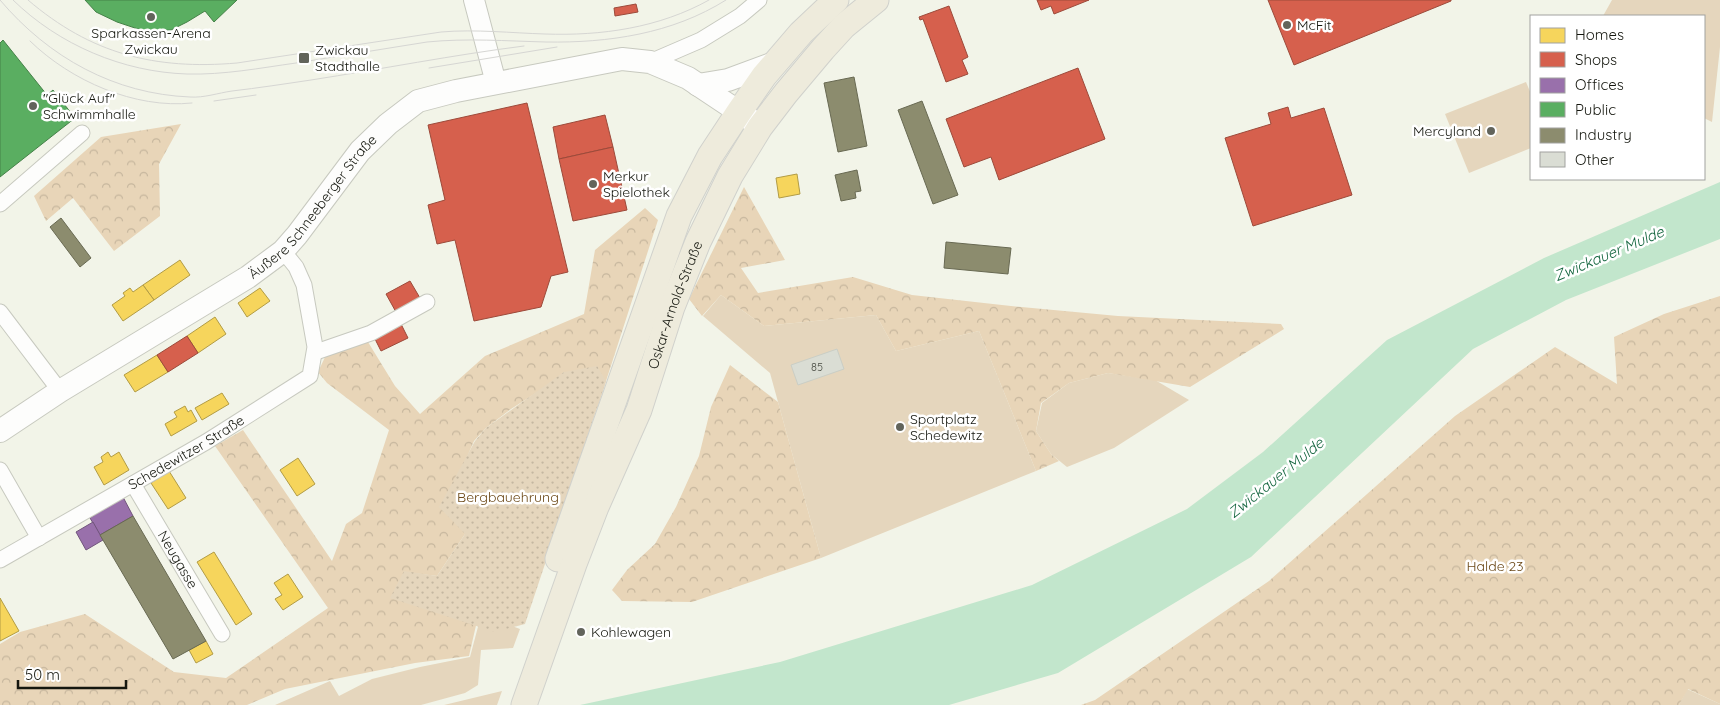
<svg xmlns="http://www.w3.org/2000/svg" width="1720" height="705" viewBox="0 0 1720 705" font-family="Quicksand,sans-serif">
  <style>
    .green { fill: #e5d6bd }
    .forest { fill: url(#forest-crowns) }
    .park { fill: url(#park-dots) }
    .water { fill: #c2e6cc }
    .homes { fill: #f6d55c; stroke: #b29c45 }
    .shops { fill: #d6604d; stroke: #9c4a3a }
    .offices { fill: #9970ab; stroke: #71557c }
    .public { fill: #5aae61; stroke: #458148 }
    .industry { fill: #8c8c6e; stroke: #686952 }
    .building { fill: #daddd4; stroke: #cacec5 }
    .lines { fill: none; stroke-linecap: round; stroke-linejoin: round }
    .minor-casing { stroke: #c7c9bf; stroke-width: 17 }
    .tertiary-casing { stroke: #c7c9bf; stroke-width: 22 }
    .secondary-casing { stroke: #c7c9bf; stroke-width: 24 }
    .primary-casing { stroke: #d0d1cc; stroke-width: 27 }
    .minor { stroke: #fdfdfc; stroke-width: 15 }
    .tertiary { stroke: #fdfdfc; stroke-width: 20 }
    .secondary { stroke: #fdfdfc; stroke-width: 22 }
    .primary { stroke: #eeebdc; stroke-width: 25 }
    .tram { stroke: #d6d6d3; stroke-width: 1 }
    .poi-dot { fill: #62645b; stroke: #fff; stroke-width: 2 }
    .labels { text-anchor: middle; stroke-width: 5; stroke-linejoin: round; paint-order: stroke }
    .number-label { font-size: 11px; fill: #474a41 }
    .poi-label { font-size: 14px; fill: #15170f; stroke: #fff; text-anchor: start }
    .street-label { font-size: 14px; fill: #15170f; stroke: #fff }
    .park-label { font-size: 14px; fill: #6d4a19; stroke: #fff }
    .water-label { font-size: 15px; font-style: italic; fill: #13653e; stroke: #fff }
  </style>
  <defs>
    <pattern id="forest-crowns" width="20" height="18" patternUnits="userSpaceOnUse" patternTransform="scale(1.25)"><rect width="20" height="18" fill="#e8d5b8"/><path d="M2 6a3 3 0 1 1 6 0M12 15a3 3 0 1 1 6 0" fill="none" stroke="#c6b69d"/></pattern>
    <pattern id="park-dots" width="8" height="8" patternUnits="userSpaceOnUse" patternTransform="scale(1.25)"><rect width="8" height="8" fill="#e5d6bd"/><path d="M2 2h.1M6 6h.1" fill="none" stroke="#c4b7a1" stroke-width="1.8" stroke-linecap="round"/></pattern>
  </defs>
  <rect width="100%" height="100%" fill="#f2f4e8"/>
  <g class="green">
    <path d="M1612,0H1720V47L1712,122L1704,118V16H1603Z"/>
    <path d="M1526,82L1531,94V148L1469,173L1445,114Z"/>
    <path d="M721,295L764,326L876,315L896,351L979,331L1036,471L821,558L770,373L703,316Z"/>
    <path d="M1108,373L1155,380L1189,400L1114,448L1067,467L1051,454L1036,431L1042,403L1069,383Z"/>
    <path d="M496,620L520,629L513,648L481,650L478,685L465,693L421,705H275L330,681L339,696L372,679L420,667L470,657L479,623Z"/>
    <path d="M1687,689L1720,704V705H1679Z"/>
    <path d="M502,691L497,705H444Z"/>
  </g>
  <g class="forest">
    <path d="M181,124L159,164L160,216L114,251L73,198L46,221L34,196L101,137Z"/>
    <path d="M744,187L785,260L741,268L758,293L853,277L912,295L1011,306L1118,316L1281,324L1284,329L1190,387L1108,373L1069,383L1041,403L1036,431L1051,454L1059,461L1036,471L979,331L896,351L876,315L764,326L721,295L702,316L689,299Z"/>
    <path d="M645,208L658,220L597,409L564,372L553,382L511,409L486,428L474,441L467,457L465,534L437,576L404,572L477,621L469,656L415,663L285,689L247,705H0V644L20,632L85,614L174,672L226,678L328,608L215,446L243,430L332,561L346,524L362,513L389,430L327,383L318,372L326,355L368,342L395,386L420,414L485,356L584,314L595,250Z"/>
    <path d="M1720,296V704L1688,689L1679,705H1081L1095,700L1269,581L1455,416L1555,347L1617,384L1614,337L1664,314Z"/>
    <path d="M730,365L778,402L821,558L692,602L622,601L612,590L627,570L655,544L676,507L699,456L711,407Z"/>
  </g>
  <path class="park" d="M597,366L606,381L525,624L495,632L390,598L404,571L437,576L465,534L439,507L475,441L486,428L564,372Z"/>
  <path class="water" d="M1720,182V239L1566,300L1473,349L1251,557L1058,673L949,705H580L780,662L1032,585L1187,509L1263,452L1387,340L1544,258Z"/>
  <g class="homes">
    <path d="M797,174L800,194L779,198L776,178Z"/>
    <path d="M180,260L190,275L154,300L143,285Z"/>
    <path d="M143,285L154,300L123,321L112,305L125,296L123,293L130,288L133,292Z"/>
    <path d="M260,288L270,301L247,317L238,303Z"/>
    <path d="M215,317L226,334L198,353L187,336Z"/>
    <path d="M157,355L168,372L135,392L124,375Z"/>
    <path d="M222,393L229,404L202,420L195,408Z"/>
    <path d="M185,406L188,412L191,410L197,421L171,436L165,424L177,417L174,412Z"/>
    <path d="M108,452L111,457L119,452L129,470L104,485L94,467L103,462L101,457Z"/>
    <path d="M298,458L315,484L297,496L280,470Z"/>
    <path d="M169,471L186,498L168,509L151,483Z"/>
    <path d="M214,552L252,614L236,625L197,562Z"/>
    <path d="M288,574L303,597L283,610L275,599L282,595L274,583Z"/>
    <path d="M0,598L19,631L0,641Z"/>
    <path d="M206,641L213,654L196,663L189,650Z"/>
  </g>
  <g class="shops">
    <path d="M1037,0H1089L1054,14L1051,6L1041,10Z"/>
    <path d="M1268,0H1451V1L1294,65Z"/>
    <path d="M636,4L638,12L615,16L614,8Z"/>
    <path d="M949,6L968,57L962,60L968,74L946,82L923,19L920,20L919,17Z"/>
    <path d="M1078,68L1105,139L999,180L991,157L964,167L946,119Z"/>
    <path d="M527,103L568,272L551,276L541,307L474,321L455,240L437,244L428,205L445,200L428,125Z"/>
    <path d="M1288,107L1291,118L1324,108L1352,195L1253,226L1225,138L1271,124L1268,113Z"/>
    <path d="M605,115L613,147L559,159L553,127Z"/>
    <path d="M613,147L627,210L573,221L559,159Z"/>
    <path d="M410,281L420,298L396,312L386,294Z"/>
    <path d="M399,320L408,338L381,351L372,333Z"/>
    <path d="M187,336L198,353L168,372L157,355Z"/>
  </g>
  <g class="offices">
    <path d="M123,497L133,516L100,535L90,518Z"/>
    <path d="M93,522L103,540L86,550L76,532Z"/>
  </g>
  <g class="public">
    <path d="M85,0H237L214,22L205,11L187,22L171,30L151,31L138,29L117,22L96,12Z"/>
    <path d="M3,40L47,95L53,90L75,118L0,177V43Z"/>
  </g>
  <g class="industry">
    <path d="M854,77L867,146L838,152L824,83Z"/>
    <path d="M922,101L958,195L933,204L898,110Z"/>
    <path d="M857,170L861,191L855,192L856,198L841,201L835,175Z"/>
    <path d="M61,218L91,258L80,267L50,227Z"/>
    <path d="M946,242L1011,248L1008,274L944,268Z"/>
    <path d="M133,516L206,641L173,659L100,535Z"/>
  </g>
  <path class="building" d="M837,349L844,369L798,385L791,365Z"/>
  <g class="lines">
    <defs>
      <g id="minor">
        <path d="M650,62L701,40L740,16L759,0"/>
        <path d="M0,204L82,133"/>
        <path d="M0,312L60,391"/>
        <path d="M316,352L371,333L427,302"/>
        <path d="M0,470L39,538"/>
        <path id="s1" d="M133,484L222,634"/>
        <path id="s2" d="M0,560L206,442L310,376L315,347L304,285L296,267L283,251"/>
      </g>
      <path id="tertiary" d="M474,0L496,83"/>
      <g id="secondary">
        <path d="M698,85L728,80L777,62"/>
        <path id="s3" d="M0,431L60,391L248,277L283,251L297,235L360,151L388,124L418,101L456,91L622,59L650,62L688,78L754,122"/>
      </g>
      <g id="primary">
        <path d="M558,559L679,216L710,156L739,112L764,76L801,33L836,0"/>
        <path id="s4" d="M524,705L574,564L596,507L639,410L672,307L698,242L730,176L760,127L786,93L823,49L844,26L876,0"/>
      </g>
    </defs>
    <use href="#minor" class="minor-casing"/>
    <use href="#tertiary" class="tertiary-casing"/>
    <use href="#secondary" class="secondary-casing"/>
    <use href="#primary" class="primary-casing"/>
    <use href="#minor" class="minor"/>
    <use href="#tertiary" class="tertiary"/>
    <use href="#secondary" class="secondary"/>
    <use href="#primary" class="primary"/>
    <g class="tram">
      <path d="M0,0C49,58 115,94 190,97C204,98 218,93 232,91C258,88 284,84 311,80C382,69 453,55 524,46"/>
      <path d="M13,0C59,45 123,72 187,74C224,75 260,68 296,63C340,56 383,49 427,42C467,38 506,41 546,42C608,43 672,34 726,0"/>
      <path d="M28,0C91,54 155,70 237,63L441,32C476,29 511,33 545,34C601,36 659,28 709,0"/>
      <path d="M30,41C71,81 135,109 192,103"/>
      <path d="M429,68L557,47"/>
      <path d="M214,101L256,95"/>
    </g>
  </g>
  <g class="poi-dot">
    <circle cx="151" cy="17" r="5"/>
    <circle cx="1287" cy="25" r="5"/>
    <rect x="298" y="52" width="12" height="12" rx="2.5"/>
    <circle cx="33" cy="106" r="5"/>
    <circle cx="1491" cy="131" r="5"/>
    <circle cx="593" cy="184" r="5"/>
    <circle cx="900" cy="427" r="5"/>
    <circle cx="581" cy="632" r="5"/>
  </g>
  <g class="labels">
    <g class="number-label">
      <text x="817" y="371">85</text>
    </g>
    <g class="poi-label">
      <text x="1297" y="30">McFit</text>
      <text x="151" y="38" text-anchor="middle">Sparkassen-Arena<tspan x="151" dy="16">Zwickau</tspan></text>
      <text x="315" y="55">Zwickau<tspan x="315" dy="16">Stadthalle</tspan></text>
      <text x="43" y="103">"Glück Auf"<tspan x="43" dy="16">Schwimmhalle</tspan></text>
      <text x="1481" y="136" text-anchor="end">Mercyland</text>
      <text x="603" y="181">Merkur<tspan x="603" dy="16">Spielothek</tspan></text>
      <text x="910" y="424">Sportplatz<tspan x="910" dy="16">Schedewitz</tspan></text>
      <text x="591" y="637">Kohlewagen</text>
    </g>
    <g class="street-label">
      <text dy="5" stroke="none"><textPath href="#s3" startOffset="388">Äußere Schneeberger Straße</textPath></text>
      <text dy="5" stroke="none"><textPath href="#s4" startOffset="428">Oskar-Arnold-Straße</textPath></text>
      <text dy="5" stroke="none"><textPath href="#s2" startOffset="215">Schedewitzer Straße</textPath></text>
      <text dy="5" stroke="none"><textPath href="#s1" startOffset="88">Neugasse</textPath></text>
    </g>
    <g class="park-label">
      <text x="508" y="502">Bergbauehrung</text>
      <text x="1495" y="571">Halde 23</text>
    </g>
    <g class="water-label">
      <text transform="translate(1609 254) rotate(-23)" y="5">Zwickauer Mulde</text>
      <text transform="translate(1276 478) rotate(-39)" y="5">Zwickauer Mulde</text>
    </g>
  </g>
  <rect x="1530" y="15" width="175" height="165" fill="#ffffff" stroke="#a1a29f"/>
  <rect x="1540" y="28" width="25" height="15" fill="#f6d55c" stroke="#a1a29f"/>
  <text x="1575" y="40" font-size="15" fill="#15170f">Homes</text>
  <rect x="1540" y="52" width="25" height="15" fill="#d6604d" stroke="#a1a29f"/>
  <text x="1575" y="65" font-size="15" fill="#15170f">Shops</text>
  <rect x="1540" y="78" width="25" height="15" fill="#9970ab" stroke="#a1a29f"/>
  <text x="1575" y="90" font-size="15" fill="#15170f">Offices</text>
  <rect x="1540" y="102" width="25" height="15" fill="#5aae61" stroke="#a1a29f"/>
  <text x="1575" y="115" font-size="15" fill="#15170f">Public</text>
  <rect x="1540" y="128" width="25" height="15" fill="#8c8c6e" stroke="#a1a29f"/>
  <text x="1575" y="140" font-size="15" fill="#15170f">Industry</text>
  <rect x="1540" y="152" width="25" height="15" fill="#daddd4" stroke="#a1a29f"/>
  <text x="1575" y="165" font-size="15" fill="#15170f">Other</text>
  <path d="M18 680v8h108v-8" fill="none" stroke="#15170f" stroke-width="2.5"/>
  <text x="25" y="680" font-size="15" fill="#15170f" stroke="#ffffff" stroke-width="4" paint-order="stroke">50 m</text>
</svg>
